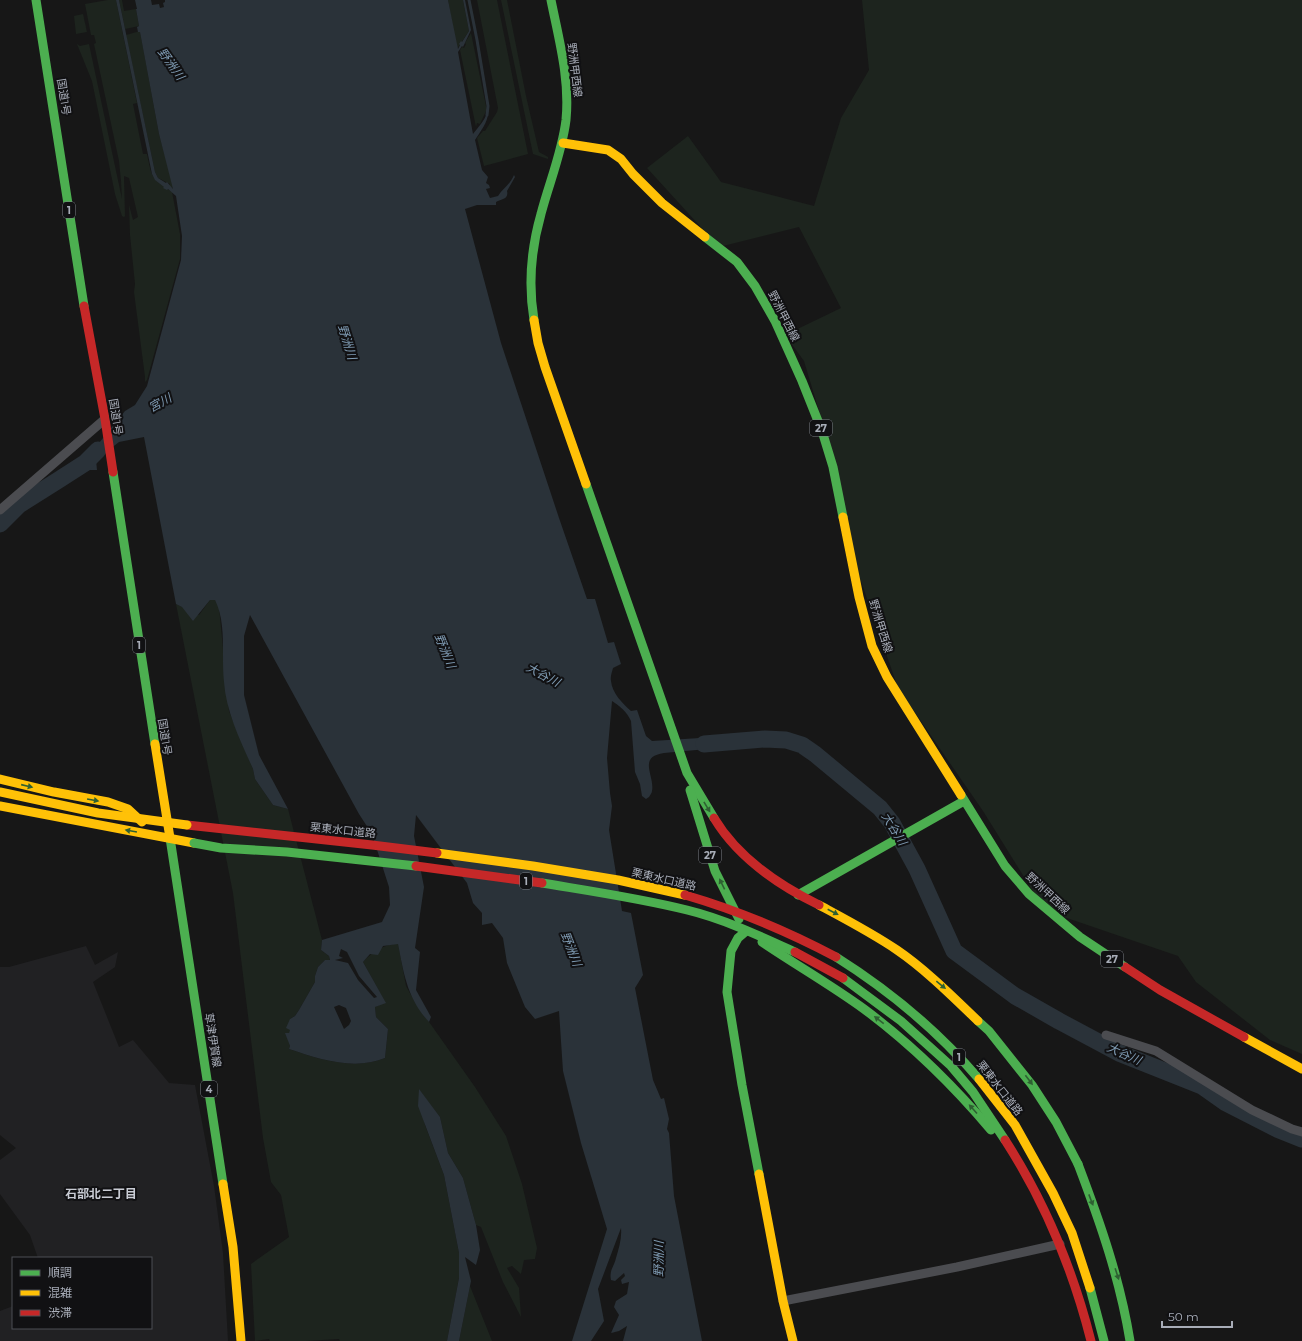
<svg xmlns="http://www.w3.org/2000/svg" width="1302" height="1341" viewBox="0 0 1302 1341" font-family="Montserrat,'Noto Sans JP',sans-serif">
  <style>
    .built { fill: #212123 }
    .green { fill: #1d241e }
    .water { fill: #2a3239; fill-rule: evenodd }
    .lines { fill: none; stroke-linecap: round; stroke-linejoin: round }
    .stream { stroke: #2a3239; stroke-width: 3 }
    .river { stroke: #2a3239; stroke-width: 17 }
    .street { stroke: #4b4c50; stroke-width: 9 }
    .fast { stroke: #4caf50; stroke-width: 9 }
    .slow { stroke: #ffc107; stroke-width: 9 }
    .jam { stroke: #c62828; stroke-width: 9 }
    .fast-bridge { stroke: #4caf50; stroke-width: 9 }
    .slow-bridge { stroke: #ffc107; stroke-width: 9 }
    .jam-bridge { stroke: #c62828; stroke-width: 9 }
    .oneway { fill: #2e6032 }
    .labels { text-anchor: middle; stroke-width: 4; stroke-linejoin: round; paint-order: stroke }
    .shield { fill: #111113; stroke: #7b7e86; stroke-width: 1 }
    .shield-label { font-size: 10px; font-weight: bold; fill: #a8adb8 }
    .street-label { font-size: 11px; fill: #a8adb8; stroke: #111113 }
    .water-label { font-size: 12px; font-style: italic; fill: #7f9bb3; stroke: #111113 }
    .neighbourhood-label { font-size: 12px; font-weight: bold; fill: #c9ccd4; stroke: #111113 }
  </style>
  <rect width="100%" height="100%" fill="#171717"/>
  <path class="built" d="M86,946L95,965L118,952L115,967L93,982L119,1047L133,1040L169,1083L195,1085L214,1186L223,1253L228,1341H0V1311L13,1306V1328H151V1258H38L30,1235L0,1194V1160L16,1148L0,1135V967H9Z"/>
  <g class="green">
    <path d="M108,0H116L137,103L133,104L143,154H147C152,178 151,178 172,192L180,234V259L147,380L145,382V377L134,292L135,284L130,235L129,205L133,220L138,217L129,178L124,176L125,216L124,217L122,216L115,194L92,81L77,44L80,46L89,44L122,199L121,181L119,161L94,44L96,43L94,35H91L85,4Z"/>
    <path d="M119,0H122L124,11L136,9L139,26L125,29Z"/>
    <path d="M448,0H463L469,31L457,49Z"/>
    <path d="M477,0H497L528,154L484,166L477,138L483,131H485L497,112L498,108Z"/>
    <path d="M501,0H507L526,96L539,152L548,157V159L533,154Z"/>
    <path d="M862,0H1302V1054L1270,1040L1196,982L1178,956L1064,917L1034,893L983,811L898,688L853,558L838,474L804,361L785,335L841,308L799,227L719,247L647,168L688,136L721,182L814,206L841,118L869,70Z"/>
    <path d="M83,14L87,32L76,34L74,16Z"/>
    <path d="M140,31L159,134L174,189L169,186L170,184L158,178L155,172L126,35Z"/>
    <path d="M471,33L486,106V111L480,124L477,123L476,127L460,50L462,47L464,48L466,44L465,43Z"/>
    <path d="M210,600H215L219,607L229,711L253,769L255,779L273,805L288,809L322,940L321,950L329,956L330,961L325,960L318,967L315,976V982L299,1010L295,1016L290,1019L291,1030L289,1033H286L290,1046L289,1049C319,1059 354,1071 385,1058L388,1029L376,1017L375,1007L385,1002L363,962C374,950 382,946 398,943L406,986L415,1002L475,1087L506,1136L522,1184L537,1248L535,1259L524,1260L521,1274L512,1266L507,1268L519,1288L521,1317L503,1282L481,1227L476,1225L463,1178L448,1153L440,1117L419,1090L425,1125L444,1175L459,1253V1278L447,1341H340L339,1339L306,1341H270L269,1339L255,1341L251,1264L289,1237L281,1195L271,1182L263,1138L233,893L176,604L199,615Z"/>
    <path d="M470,1286L492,1341H459Z"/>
  </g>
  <g class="water">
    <path d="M116,0H119L155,172L158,178L166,183L167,182L173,189L159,134L140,32H138L137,27L139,26L136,9H137L135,0H151L152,5L159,4L160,8L164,7L163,3L165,2V0H448L458,49L460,45L459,44L461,41L462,42L469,31L463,0H465L471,30L463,47L462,46L458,52L473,134C478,127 485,121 487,112L488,113C488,122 480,132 475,140L482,170L488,177L486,183L489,185L490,188L486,189L490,198L498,196C503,188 510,185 514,175L515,177L507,191C509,199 502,199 496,202V205H477L465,209L501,343L559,518L587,599H595L608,643L614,642L621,664L613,668C612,672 610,677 611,681C612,693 623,704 631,711L637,710L646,736L652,741L716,737L717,740H726L727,745L718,746V748L664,753C637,757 655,776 652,791C652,793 650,795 649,797L646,799L642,796L640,784L635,772L631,721C627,712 620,706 612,701L607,758L610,793L612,806L609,830L622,911L631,913L643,975L635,988L653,1080L661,1099L664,1098L669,1119L667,1129L669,1133L674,1196L702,1341H623L627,1326L619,1331L611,1333L619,1315L614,1307L616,1301L627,1294L629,1282L622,1284L621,1280L625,1276L624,1273L615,1281L611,1280C609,1270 614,1267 616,1258C619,1248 622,1238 621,1228L598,1289L604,1321L591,1341H572L607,1229L581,1143L563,1071L559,1011L535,1019L525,1007L507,963L503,938L492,923L482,925V913L473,903L467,883L416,815L414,836L424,887L415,948L420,952L416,990L431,1017L429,1022C407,998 404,974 398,944L383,946L378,955L370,954L363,962L386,1003L375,1007L376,1017L388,1029L385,1058C354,1071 319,1059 289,1049L290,1046L285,1033H289L290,1030L286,1028L290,1019L295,1016L299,1010L315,982V976L318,967L325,960H330L329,956L321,950L322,940L382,922L390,905L389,887L372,834L359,814L250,615L244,636V695L259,755L288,809L273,805L255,779L253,769C241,742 226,712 224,682C221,656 227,624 215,600H210L193,621L182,607L176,604L144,437L119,442L96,460L97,470H85L80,462L99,443L125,411L135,405L147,386L181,260L182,236L176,196L168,189L167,190L163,188L164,187L155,180L152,174ZM341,949L347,952L359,976L377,997L374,998L358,980L348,963L335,960L343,958L339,956ZM339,1005L346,1008L351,1021L349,1025L344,1029L334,1007Z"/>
    <path d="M419,1089L440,1117L448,1153L463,1178L476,1225L480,1250L476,1265L465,1257L471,1281L459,1341H447L459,1278V1253L444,1175L418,1106Z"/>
  </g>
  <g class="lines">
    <path class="stream" d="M469,0L477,40L488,106L487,115"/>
    <g class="river">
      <path d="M0,524L19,505L57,481L85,463L98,450"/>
      <path d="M704,744L765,739L786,740L802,745L815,754L880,808L892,823L917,869L954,951L1015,996L1059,1021L1119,1053L1202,1086L1226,1103L1277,1129L1302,1139"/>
    </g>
    <g class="street">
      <path d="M0,510L105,419"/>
      <path d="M1106,1035L1156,1051L1252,1110L1292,1129L1302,1132"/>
      <path d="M783,1301L957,1267L1060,1244"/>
    </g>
    <g class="fast">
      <path d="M36,0L84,306"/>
      <path d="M705,237L737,262L755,286L775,321L802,381L822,431L833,467L843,517"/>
      <path d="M534,320C528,284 531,249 541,214C549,183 562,153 566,120C570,79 559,40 551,0"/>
      <path d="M113,472L155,744"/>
      <path d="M586,484L687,773L714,818"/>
      <path d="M690,790L715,871L739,919"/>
      <path d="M961,795L1005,866L1029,894L1080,937L1125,967"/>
      <path d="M170,838L223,1184"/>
      <path d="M798,895L964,801"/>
      <path d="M745,932L738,938L731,951L727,992L742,1085L759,1174"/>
      <path d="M762,942C796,965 831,985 864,1009C911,1044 953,1085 991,1130"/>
      <path d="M843,978L901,1021L951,1066L973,1092L1005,1140"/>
      <path d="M978,1021L989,1031L1032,1085L1056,1122L1078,1164"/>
      <path d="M1078,1164C1100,1222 1120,1279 1130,1341"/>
    </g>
    <g class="slow">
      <path d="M563,143L608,150L621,159L633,174L662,203L705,237"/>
      <path d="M534,320L538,343L545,367L586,484"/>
      <path d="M843,517L859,597L872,646L887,677L961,795"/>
      <path d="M155,744L170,838"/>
      <path d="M0,779L54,792L108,802L128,809L142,822"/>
      <path d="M0,806L194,843"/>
      <path d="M437,853L533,866L618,880L685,895"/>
      <path d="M819,905C845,919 872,933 897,950C925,969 953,997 978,1021"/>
      <path d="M1244,1037L1302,1069"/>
      <path d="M759,1174L783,1301L793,1341"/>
      <path d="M223,1184L233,1247L241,1341"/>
    </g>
    <g class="jam">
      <path d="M84,306L105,419L113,472"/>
      <path d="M714,818C738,858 778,885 819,905"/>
      <path d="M187,825L372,845L437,853"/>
      <path d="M1125,967L1160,990L1244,1037"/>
      <path d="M1005,1140C1045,1202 1073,1270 1091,1341"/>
    </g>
    <g class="fast-bridge">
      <path d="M194,843L221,848L287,852L416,866"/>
      <path d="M542,883C590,891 639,898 687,910C724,919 760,936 795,952"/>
      <path d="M836,957C890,991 938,1031 979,1079"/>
      <path d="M1090,1288L1104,1341"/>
    </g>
    <g class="slow-bridge">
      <path d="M0,792L98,813L187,825"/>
      <path d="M979,1079L1015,1125L1053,1193L1072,1233L1090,1288"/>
    </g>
    <g class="jam-bridge">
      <path d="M416,866L542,883"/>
      <path d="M685,895C740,911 785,930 836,957"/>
      <path d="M795,952L843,978"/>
    </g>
  </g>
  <defs><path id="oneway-solid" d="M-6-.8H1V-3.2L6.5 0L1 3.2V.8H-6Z"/></defs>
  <g class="oneway">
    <use href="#oneway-solid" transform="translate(27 786) rotate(13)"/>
    <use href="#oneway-solid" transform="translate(93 800) rotate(10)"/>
    <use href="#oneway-solid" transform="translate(707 807) rotate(59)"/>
    <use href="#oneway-solid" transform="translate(131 831) rotate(-170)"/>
    <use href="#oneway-solid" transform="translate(722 884) rotate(-116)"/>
    <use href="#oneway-solid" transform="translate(833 912) rotate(27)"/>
    <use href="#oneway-solid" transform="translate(941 985) rotate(39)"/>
    <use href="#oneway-solid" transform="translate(879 1020) rotate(-142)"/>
    <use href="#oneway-solid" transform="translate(1029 1080) rotate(53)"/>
    <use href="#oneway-solid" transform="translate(973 1109) rotate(-132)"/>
    <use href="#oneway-solid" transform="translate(1091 1200) rotate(69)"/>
    <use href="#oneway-solid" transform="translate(1117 1274) rotate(72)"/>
  </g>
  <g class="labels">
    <g class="shield">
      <rect x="63" y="202" width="12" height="16" rx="3"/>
      <rect x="810" y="420" width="22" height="16" rx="3"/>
      <rect x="133" y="637" width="12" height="16" rx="3"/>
      <rect x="699" y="847" width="22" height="16" rx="3"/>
      <rect x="520" y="873" width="12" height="16" rx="3"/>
      <rect x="1101" y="951" width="22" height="16" rx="3"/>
      <rect x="953" y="1049" width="12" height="16" rx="3"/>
      <rect x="201" y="1081" width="16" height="16" rx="3"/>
    </g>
    <g class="shield-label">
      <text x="69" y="214">1</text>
      <text x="821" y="432">27</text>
      <text x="139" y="649">1</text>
      <text x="710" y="859">27</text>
      <text x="526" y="885">1</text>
      <text x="1112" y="963">27</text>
      <text x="959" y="1061">1</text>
      <text x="209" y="1093">4</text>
    </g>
    <g class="street-label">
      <text transform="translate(575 70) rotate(83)" y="4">野洲甲西線</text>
      <text transform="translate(64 97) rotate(81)" y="4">国道1号</text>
      <text transform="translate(784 316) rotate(63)" y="4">野洲甲西線</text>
      <text transform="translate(116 417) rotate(81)" y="4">国道1号</text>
      <text transform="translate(881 626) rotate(73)" y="4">野洲甲西線</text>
      <text transform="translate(165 737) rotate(81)" y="4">国道1号</text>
      <text transform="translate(343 830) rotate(6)" y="4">栗東水口道路</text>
      <text transform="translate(664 879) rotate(13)" y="4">栗東水口道路</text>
      <text transform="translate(1048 893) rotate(43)" y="4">野洲甲西線</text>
      <text transform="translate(213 1040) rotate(81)" y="4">草津伊賀線</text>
      <text transform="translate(1000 1088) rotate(52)" y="4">栗東水口道路</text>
    </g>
    <g class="water-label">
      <text transform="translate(171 64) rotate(54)" y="4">野洲川</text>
      <text transform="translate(347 342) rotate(73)" y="4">野洲川</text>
      <text transform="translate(160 403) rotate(-29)" y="4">宮川</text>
      <text transform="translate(445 651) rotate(68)" y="4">野洲川</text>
      <text transform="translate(543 675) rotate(28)" y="4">大谷川</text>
      <text transform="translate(894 829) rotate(58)" y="4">大谷川</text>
      <text transform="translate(571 949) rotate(69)" y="4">野洲川</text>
      <text transform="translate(1124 1054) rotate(24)" y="4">大谷川</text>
      <text transform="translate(659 1259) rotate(-89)" y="4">野洲川</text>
    </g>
    <g class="neighbourhood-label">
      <text x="101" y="1198">石部北二丁目</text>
    </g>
  </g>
  <rect x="12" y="1257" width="140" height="72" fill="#111113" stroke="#4d4f55"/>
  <rect x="20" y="1270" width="20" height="6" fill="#4caf50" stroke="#4d4f55"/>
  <text x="48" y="1277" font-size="12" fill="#a8adb8">順調</text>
  <rect x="20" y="1290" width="20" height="6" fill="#ffc107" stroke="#4d4f55"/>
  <text x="48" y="1297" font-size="12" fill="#a8adb8">混雑</text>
  <rect x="20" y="1310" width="20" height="6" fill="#c62828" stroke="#4d4f55"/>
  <text x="48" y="1317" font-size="12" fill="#a8adb8">渋滞</text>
  <path d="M1162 1321v6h70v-6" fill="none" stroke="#a8adb8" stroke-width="2"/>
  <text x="1168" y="1321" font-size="12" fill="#a8adb8" stroke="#111113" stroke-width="3" paint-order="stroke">50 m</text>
</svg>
